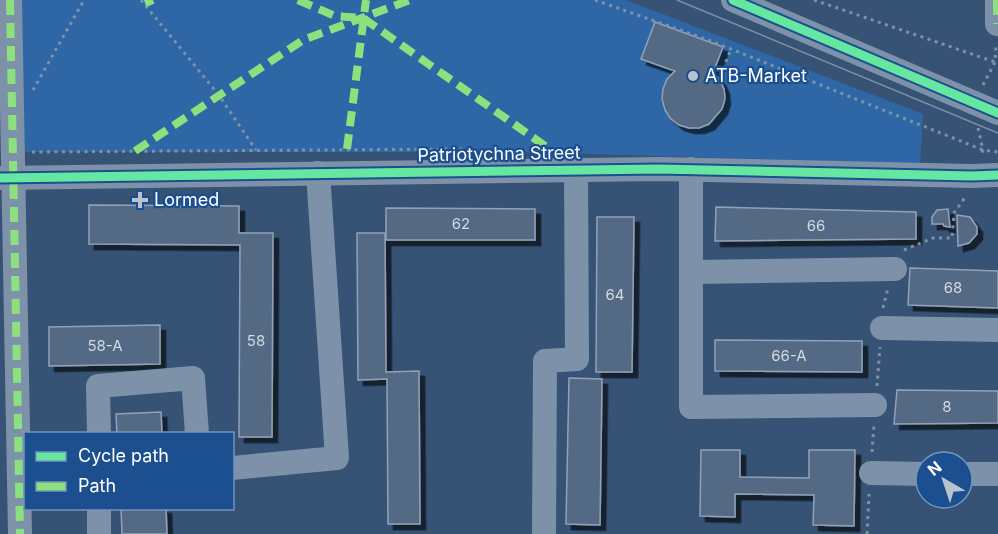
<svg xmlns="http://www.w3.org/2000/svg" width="998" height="534" viewBox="0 0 998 534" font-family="Inter,sans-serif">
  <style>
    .green { fill: #2f66a5 }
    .building { fill: #526984; stroke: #92a2b6; stroke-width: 1.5; filter: url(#shadow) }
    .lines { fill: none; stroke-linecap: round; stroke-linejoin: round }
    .path { stroke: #7d92a8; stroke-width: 3; stroke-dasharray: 3 4.5; stroke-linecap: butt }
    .minor { stroke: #7d92a8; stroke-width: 24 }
    .tram { stroke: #7e92a7; stroke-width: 1.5 }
    .quiet { stroke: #8de07e; stroke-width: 8; stroke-dasharray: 15 8; stroke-linecap: butt }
    .cycleway-casing { stroke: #1b4f8f; stroke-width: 13 }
    .cycleway { stroke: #66e7a1; stroke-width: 9 }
    .poi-dot { fill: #b9c2ce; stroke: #1b4f8f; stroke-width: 2 }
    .labels { text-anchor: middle; stroke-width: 4.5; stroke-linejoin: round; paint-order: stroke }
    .number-label { font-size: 15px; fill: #d4dae0 }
    .poi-label { font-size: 18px; fill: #fff; stroke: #1b4f8f; text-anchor: start }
    .street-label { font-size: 18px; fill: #fff; stroke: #1b4f8f }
  </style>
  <defs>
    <filter id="shadow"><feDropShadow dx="5.5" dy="5.5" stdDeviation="0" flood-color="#0009"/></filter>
  </defs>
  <rect width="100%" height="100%" fill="#365274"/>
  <path class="green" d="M19,0H626L923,114L920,164L520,152H21Z"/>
  <g class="building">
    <path d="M655,22L723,47L713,73L720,80L724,89L725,99L722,109L709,124L699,128H689L679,125L670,118L665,110L662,99L663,89L667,79L675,71L641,59Z"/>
    <path d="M89,205L239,206V233H273L272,437H239L240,245L89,244Z"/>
    <path d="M716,207L916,212V239L715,241Z"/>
    <path d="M386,208L535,209V240H386Z"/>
    <path d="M948,209L950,227L944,226L943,224H932V217L937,210Z"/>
    <path d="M957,215L970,217L977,227V234L969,243L958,246Z"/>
    <path d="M597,217H634L632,372H596Z"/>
    <path d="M357,233H385L386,372L419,371L420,524H388L387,379L358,380Z"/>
    <path d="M910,268L998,271V308L908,305Z"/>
    <path d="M160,325V364L49,366V327Z"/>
    <path d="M715,340L862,341V372L715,371Z"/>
    <path d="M569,378L602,379L600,525L566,524Z"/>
    <path d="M897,390L998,391V423L894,424Z"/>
    <path d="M161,412L162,434H117L116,414Z"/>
    <path d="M701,450H740V477L809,478V450H855L854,526L813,525L814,495L735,494V517L700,516Z"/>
    <path d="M121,508H166L167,534H122Z"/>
  </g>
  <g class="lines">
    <g class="path">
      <path d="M141,0L218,94L256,150"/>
      <path d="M595,0L711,41L983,150L998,152"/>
      <path d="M814,0L998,63"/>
      <path d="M723,69L731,49"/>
      <path d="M983,85L995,62L996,44"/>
      <path d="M33,90L84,0"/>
      <path d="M978,128L983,150L981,154"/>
      <path d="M32,152L463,149"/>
      <path d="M904,250L933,238H952L954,213L966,196"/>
      <path d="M883,308L888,288"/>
      <path d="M877,386L880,347"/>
      <path d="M872,452L874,425"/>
      <path d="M867,534L869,494"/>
    </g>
    <g class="minor">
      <path d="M10,0L20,534"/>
      <path d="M733,0L998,113"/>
      <path d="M997,0V24"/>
      <path d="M691,169V407L875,405"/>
      <path d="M0,178L659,169L972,176L998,175"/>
      <path d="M691,272L895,269"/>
      <path d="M882,328L998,330"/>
      <path d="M99,434L98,386L193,378L197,434"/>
      <path d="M232,468L337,458L318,173"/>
      <path d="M871,473L926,474"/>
      <path d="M962,474H998"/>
      <path d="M99,508V534"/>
      <path d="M544,534L545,361L577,359L576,170"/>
    </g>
    <path class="tram" d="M677,0L998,133"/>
    <g class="quiet">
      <path d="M10,0L20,534"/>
      <path d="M298,0L335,16L363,18L548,148"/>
      <path d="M997,0V24"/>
      <path d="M145,3L153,0"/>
      <path d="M347,149L366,0"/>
      <path d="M135,151L303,40L410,0"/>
    </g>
    <defs>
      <g id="cycleway">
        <path d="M733,0L998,113"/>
        <path d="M0,178L659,169L972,176L998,175"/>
      </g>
    </defs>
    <use href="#cycleway" class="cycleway-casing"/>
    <use href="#cycleway" class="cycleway"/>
  </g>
  <g class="poi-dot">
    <circle cx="693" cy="76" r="6"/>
    <path d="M137 191h6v6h6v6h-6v6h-6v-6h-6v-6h6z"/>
  </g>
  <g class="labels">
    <g class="number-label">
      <text x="461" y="229">62</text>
      <text x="816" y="231">66</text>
      <text x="953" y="293">68</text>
      <text x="615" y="300">64</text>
      <text x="256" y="346">58</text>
      <text x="105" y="351">58-А</text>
      <text x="789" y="361">66-А</text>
      <text x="947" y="412">8</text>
    </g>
    <g class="poi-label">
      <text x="705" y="82">ATB-Market</text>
      <text x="154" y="206">Lormed</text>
    </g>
    <g class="street-label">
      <text transform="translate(499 154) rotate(-1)" y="6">Patriotychna Street</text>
    </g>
  </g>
  <rect x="24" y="432" width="210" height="78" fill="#1b4f8f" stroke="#7695bc" stroke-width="1.5"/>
  <rect x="36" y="452" width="30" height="9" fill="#66e7a1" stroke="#7695bc" stroke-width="1.5"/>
  <text x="78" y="462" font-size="18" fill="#ffffff">Cycle path</text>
  <rect x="36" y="482" width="30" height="9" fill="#8de07e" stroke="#7695bc" stroke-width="1.5"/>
  <text x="78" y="492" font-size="18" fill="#ffffff">Path</text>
  <g transform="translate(944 480) rotate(321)"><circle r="28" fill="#1b4f8f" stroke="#7695bc" stroke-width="1.5"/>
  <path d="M0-4.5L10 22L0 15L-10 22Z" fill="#b9c2ce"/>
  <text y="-9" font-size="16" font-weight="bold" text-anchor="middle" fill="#ffffff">N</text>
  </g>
</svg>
